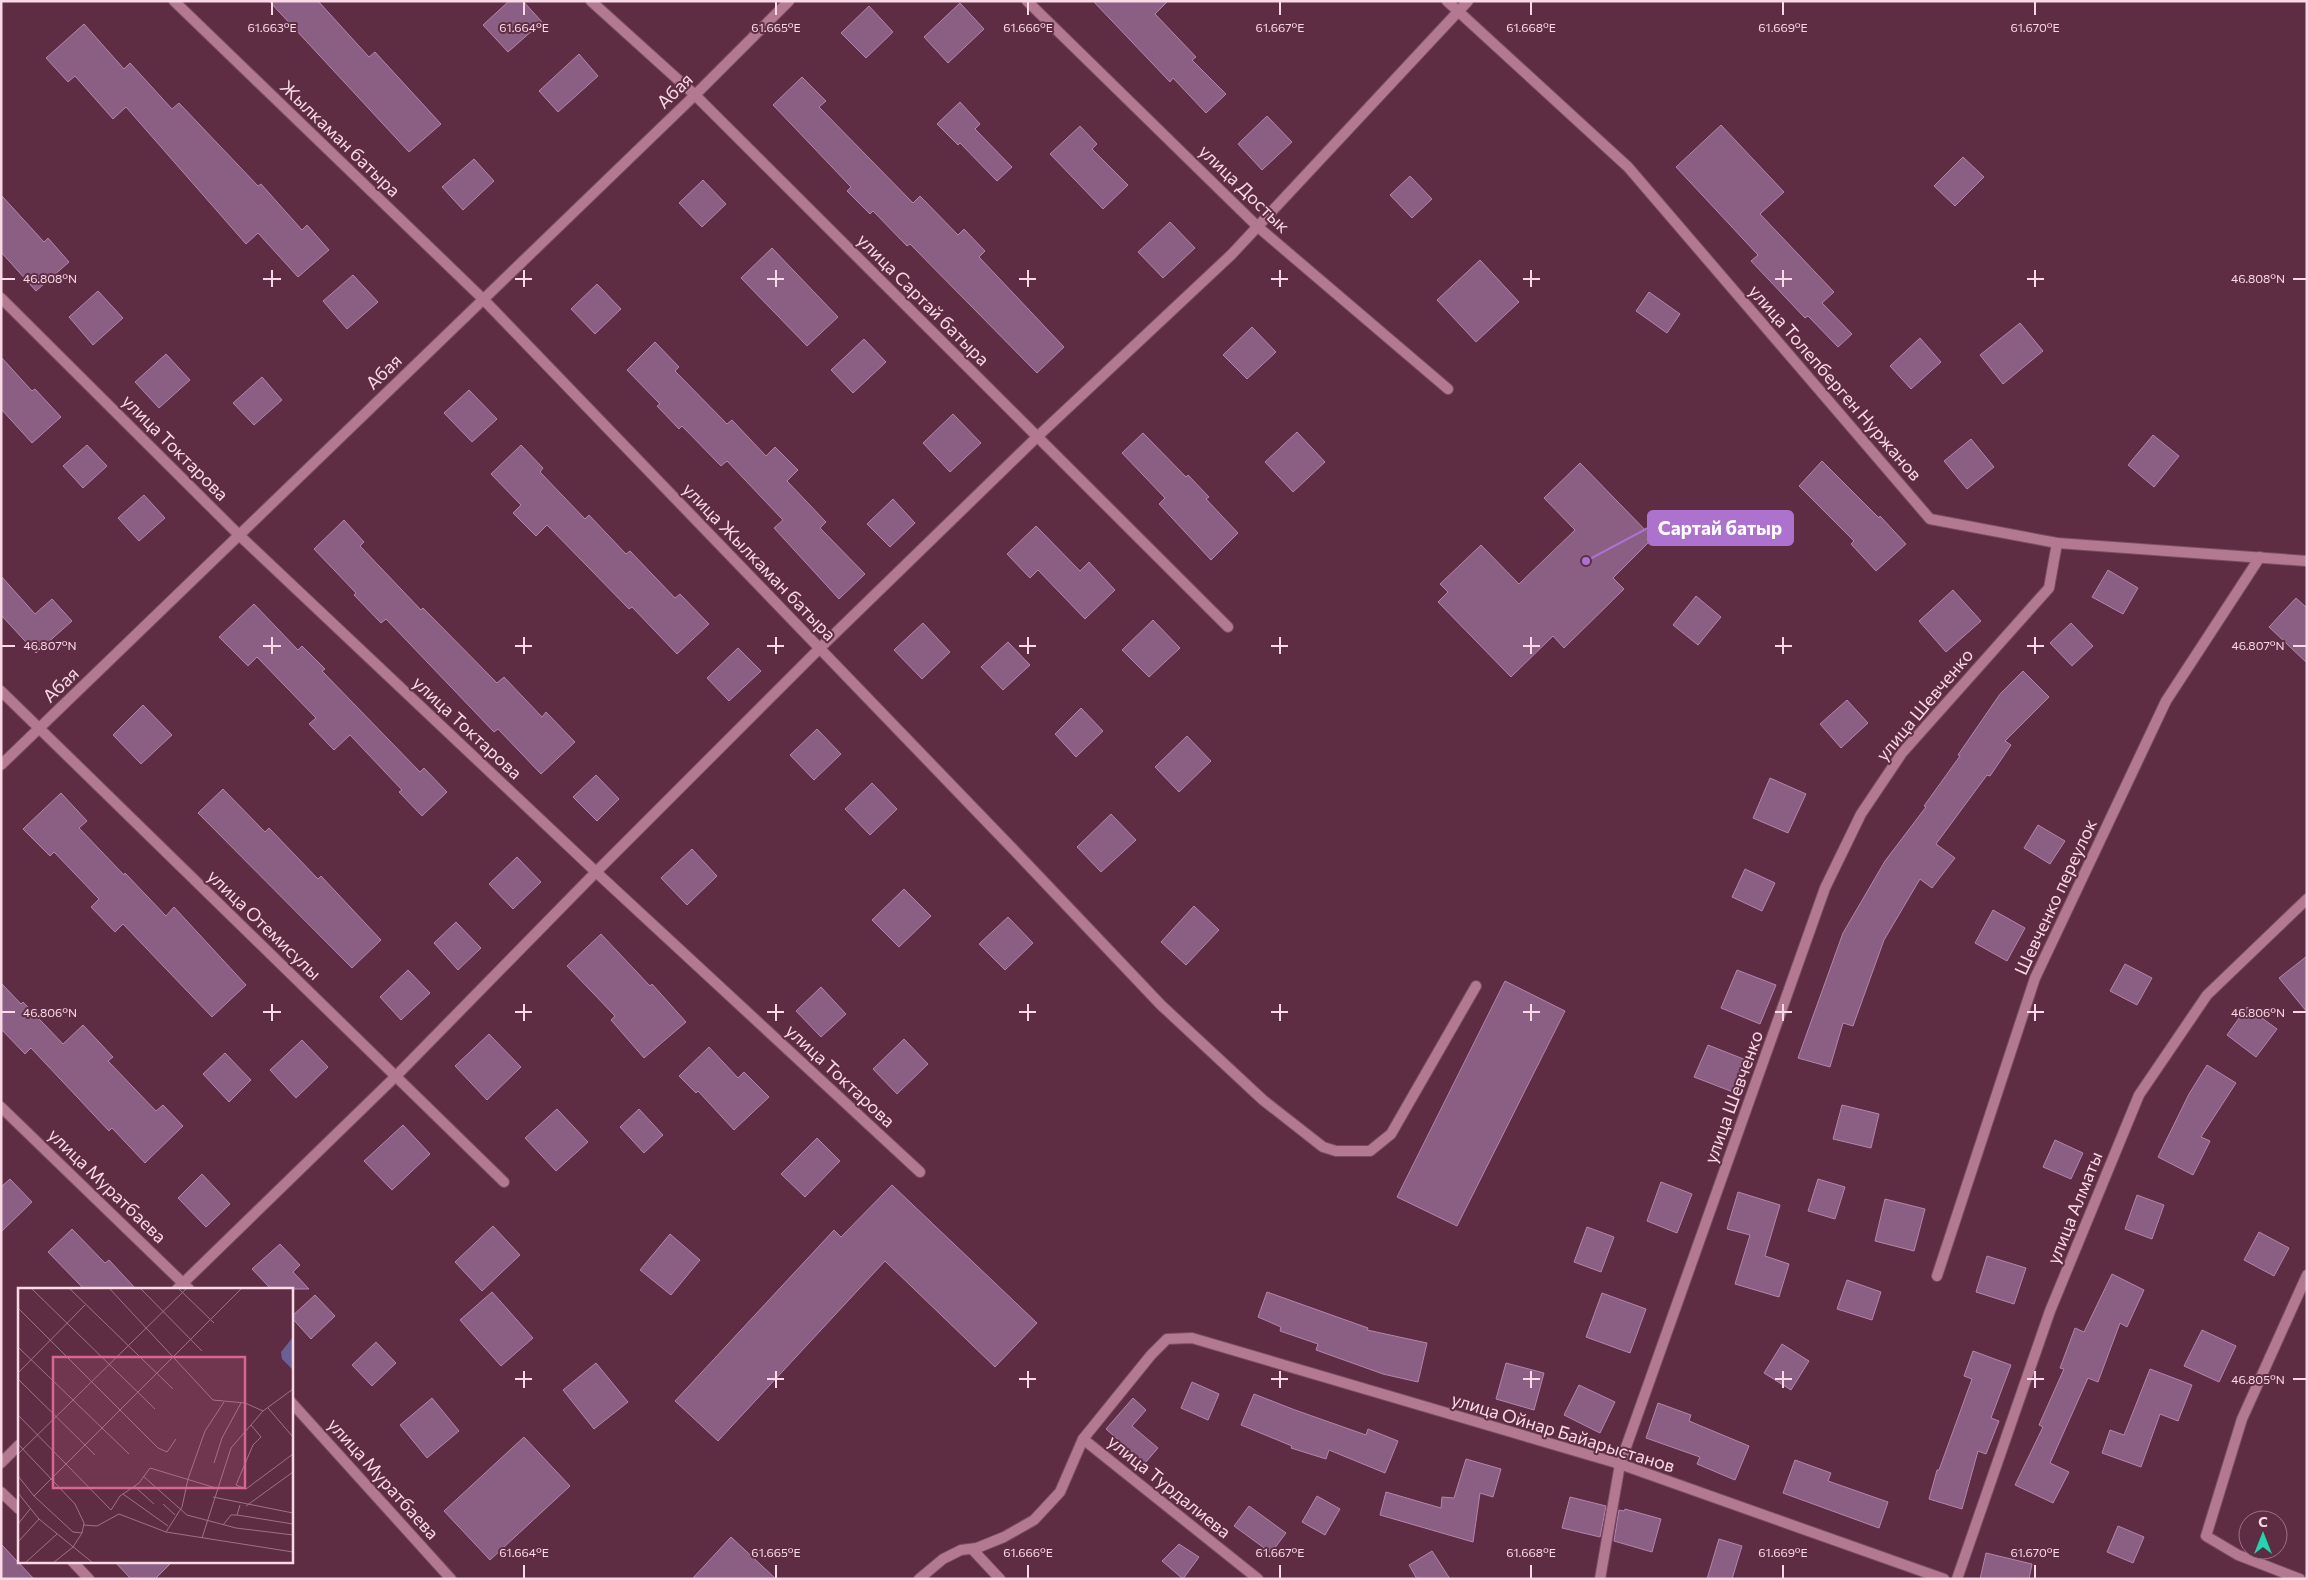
<svg xmlns="http://www.w3.org/2000/svg" width="2308" height="1580" viewBox="0 0 2308 1580" font-family="Commissioner,sans-serif">
  <style>
    .building { fill: #8b5e83; stroke: #b585ac }
    .lines { fill: none; stroke-linecap: round; stroke-linejoin: round }
    .minor-casing { stroke: #794e62; stroke-width: 12 }
    .tertiary-casing { stroke: #794e62; stroke-width: 12 }
    .minor { stroke: #b37991; stroke-width: 10 }
    .tertiary { stroke: #b37991; stroke-width: 10 }
    .ticks { fill: none; stroke: #f9d9e5; stroke-width: 2 }
    .labels { text-anchor: middle; stroke-width: 4; stroke-linejoin: round; paint-order: stroke }
    .street-label { font-size: 18px; fill: #f9d9e5; stroke: #5f2d43 }
    .inset-road { fill: none; stroke: #9d7284; stroke-width: 1 }
    .view { fill: #d86592; fill-opacity: 0.15; stroke: #d86592; stroke-width: 2.5 }
    .inset-edge { fill: none; stroke: #f9d9e5; stroke-width: 2.5 }
    .ticks-label { font-size: 12px; text-anchor: middle; fill: #f9d9e5; stroke: #5f2d43; stroke-width: 4; stroke-linejoin: round; paint-order: stroke }
    .leader { fill: none; stroke: #ad71ce; stroke-width: 2 }
    .callout-dot { fill: #ad71ce; stroke: #5f2d43; stroke-width: 2 }
    .callout { fill: #ad71ce; stroke: #ad71ce; stroke-width: 2 }
    .callout-label { font-size: 19px; text-anchor: middle; font-weight: bold; fill: #fff }
  </style>
  <rect width="100%" height="100%" fill="#5f2d43"/>
  <g class="building">
    <path d="M269,1H318L369,57L375,52L441,124L409,152Z"/>
    <path d="M509,1H523L542,22L508,52L483,25Z"/>
    <path d="M1093,1H1168L1155,14L1196,57L1192,60L1226,94L1206,113L1173,78L1170,82Z"/>
    <path d="M960,3L984,29L948,63L924,37Z"/>
    <path d="M869,6L893,32L866,58L841,33Z"/>
    <path d="M84,24L124,69L130,63L172,109L179,103L258,186L261,184L302,230L307,225L329,250L298,277L258,233L246,244L126,107L113,119L75,76L68,82L46,58Z"/>
    <path d="M579,54L598,76L558,112L539,91Z"/>
    <path d="M802,77L826,101L819,107L913,203L920,196L958,235L964,229L985,251L979,257L1064,347L1037,373L910,244L907,246L873,211L870,214L847,191L851,187L773,105Z"/>
    <path d="M960,102L980,124L975,129L1012,167L997,181L960,143L958,145L937,124Z"/>
    <path d="M1267,116L1292,142L1262,170L1238,144Z"/>
    <path d="M1721,125L1784,192L1760,214L1834,292L1822,303L1852,334L1838,347L1808,316L1805,318L1751,261L1758,255L1676,167Z"/>
    <path d="M1080,126L1097,144L1092,149L1128,185L1103,209L1050,154Z"/>
    <path d="M1963,157L1984,177L1955,206L1934,186Z"/>
    <path d="M474,159L494,181L463,210L442,187Z"/>
    <path d="M1410,176L1432,199L1412,218L1390,195Z"/>
    <path d="M703,180L726,204L702,227L679,203Z"/>
    <path d="M1,195L44,242L48,238L69,262L36,291L1,252Z"/>
    <path d="M1170,222L1195,248L1163,278L1138,252Z"/>
    <path d="M772,248L838,317L807,346L741,278Z"/>
    <path d="M1480,260L1519,302L1476,342L1437,300Z"/>
    <path d="M353,275L378,302L347,329L323,301Z"/>
    <path d="M597,284L621,309L595,334L571,309Z"/>
    <path d="M98,291L123,318L93,345L69,317Z"/>
    <path d="M1649,292L1680,314L1667,333L1636,311Z"/>
    <path d="M2020,323L2043,351L2003,384L1980,355Z"/>
    <path d="M1252,327L1276,352L1247,379L1223,355Z"/>
    <path d="M1920,338L1941,362L1911,389L1890,366Z"/>
    <path d="M864,339L886,362L853,393L831,370Z"/>
    <path d="M655,342L679,367L675,371L727,424L732,420L766,456L775,447L798,470L787,481L826,522L820,528L865,574L839,599L774,528L783,520L727,461L721,466L682,426L679,429L657,406L660,404L627,370Z"/>
    <path d="M166,354L190,380L159,408L135,382Z"/>
    <path d="M1,357L32,391L35,389L61,417L32,443L1,409Z"/>
    <path d="M262,377L282,400L254,425L233,403Z"/>
    <path d="M469,390L497,419L472,442L444,413Z"/>
    <path d="M953,414L981,443L950,472L923,443Z"/>
    <path d="M1297,432L1325,462L1293,492L1265,462Z"/>
    <path d="M1143,433L1186,477L1188,475L1209,497L1206,499L1238,533L1211,560L1159,504L1165,498L1122,453Z"/>
    <path d="M2153,435L2179,456L2154,487L2128,465Z"/>
    <path d="M1971,439L1994,467L1967,489L1944,461Z"/>
    <path d="M87,445L107,466L83,488L63,466Z"/>
    <path d="M521,445L543,468L540,472L585,519L589,515L626,554L630,551L675,598L680,594L709,624L677,654L632,607L629,609L547,525L536,536L513,513L521,505L491,474Z"/>
    <path d="M1822,461L1879,518L1880,516L1906,544L1876,571L1851,544L1854,541L1799,486Z"/>
    <path d="M1580,463L1653,538L1613,578L1624,589L1564,648L1553,636L1511,677L1438,602L1448,592L1440,584L1481,545L1519,584L1575,530L1544,498Z"/>
    <path d="M144,495L165,518L139,541L118,518Z"/>
    <path d="M893,499L915,523L890,547L867,524Z"/>
    <path d="M344,520L364,542L360,546L421,610L423,608L497,683L504,677L542,717L546,712L575,742L541,774L498,729L494,732L386,619L381,623L354,595L356,593L314,549Z"/>
    <path d="M1036,526L1080,571L1089,562L1115,590L1085,619L1038,570L1030,578L1007,554Z"/>
    <path d="M2108,570L2138,588L2123,614L2092,597Z"/>
    <path d="M1,576L35,614L52,599L72,621L36,653L1,615Z"/>
    <path d="M1953,590L1981,621L1946,652L1919,621Z"/>
    <path d="M1696,596L1721,617L1698,645L1673,625Z"/>
    <path d="M2296,598L2307,608V663L2269,627Z"/>
    <path d="M254,604L298,650L302,646L325,669L322,671L420,772L424,768L447,792L422,816L399,792L402,790L350,735L334,750L309,724L316,718L257,657L248,666L219,637Z"/>
    <path d="M1153,620L1180,648L1149,677L1122,650Z"/>
    <path d="M923,623L950,652L922,679L894,650Z"/>
    <path d="M2071,623L2093,646L2072,666L2050,643Z"/>
    <path d="M1008,642L1030,665L1003,690L981,667Z"/>
    <path d="M738,648L761,671L729,701L707,678Z"/>
    <path d="M2023,671L2049,697L2005,741L2011,745L1990,776L1987,775L1936,844L1955,858L1932,888L1920,879L1884,940L1853,1026L1843,1023L1830,1067L1798,1058L1843,933L1885,861L1926,807L1924,806L1960,756L1958,755L2000,694Z"/>
    <path d="M1847,700L1868,723L1841,748L1820,724Z"/>
    <path d="M143,705L172,735L141,764L113,735Z"/>
    <path d="M1081,708L1103,731L1076,757L1055,734Z"/>
    <path d="M817,729L841,754L814,780L790,755Z"/>
    <path d="M1187,736L1211,761L1179,792L1155,767Z"/>
    <path d="M596,775L619,799L597,821L573,797Z"/>
    <path d="M1770,778L1806,794L1788,833L1753,818Z"/>
    <path d="M872,783L897,809L870,835L845,809Z"/>
    <path d="M223,789L265,832L269,828L318,879L321,876L381,940L352,968L198,813Z"/>
    <path d="M61,793L87,821L79,828L124,875L125,873L166,916L174,907L246,985L212,1017L123,924L115,932L91,907L99,899L54,852L50,856L23,829Z"/>
    <path d="M1111,814L1136,840L1101,872L1077,847Z"/>
    <path d="M2038,825L2065,841L2050,864L2024,848Z"/>
    <path d="M692,849L717,876L687,905L661,878Z"/>
    <path d="M517,857L541,882L513,909L489,884Z"/>
    <path d="M1745,869L1775,883L1762,911L1732,897Z"/>
    <path d="M904,889L931,916L899,947L872,920Z"/>
    <path d="M1194,906L1219,930L1186,965L1161,942Z"/>
    <path d="M1993,910L2025,928L2007,961L1975,943Z"/>
    <path d="M1008,917L1033,943L1005,970L979,944Z"/>
    <path d="M456,922L481,948L458,970L434,943Z"/>
    <path d="M601,934L650,986L652,984L686,1022L644,1058L611,1020L615,1016L567,966Z"/>
    <path d="M2307,956V1012L2279,978Z"/>
    <path d="M2125,964L2152,978L2137,1005L2110,991Z"/>
    <path d="M408,970L430,993L401,1020L380,997Z"/>
    <path d="M1737,970L1776,985L1760,1024L1721,1008Z"/>
    <path d="M1505,981L1565,1011L1457,1226L1397,1197Z"/>
    <path d="M1,983L21,1004L23,1002L63,1044L83,1025L113,1057L108,1061L156,1111L163,1105L183,1126L145,1163L112,1128L109,1131L31,1048L25,1054L1,1029Z"/>
    <path d="M821,987L846,1014L821,1037L796,1011Z"/>
    <path d="M2247,1007L2277,1029L2256,1057L2227,1035Z"/>
    <path d="M489,1034L521,1067L487,1100L455,1066Z"/>
    <path d="M904,1039L928,1064L897,1094L873,1069Z"/>
    <path d="M302,1040L328,1067L296,1098L270,1070Z"/>
    <path d="M1708,1045L1746,1060L1733,1092L1694,1077Z"/>
    <path d="M709,1047L738,1078L744,1072L769,1097L734,1130L698,1091L696,1093L679,1076Z"/>
    <path d="M225,1053L251,1080L229,1102L203,1074Z"/>
    <path d="M2207,1065L2236,1083L2201,1137L2210,1141L2193,1175L2158,1157L2189,1094Z"/>
    <path d="M1842,1105L1879,1114L1871,1148L1833,1139Z"/>
    <path d="M557,1109L588,1142L556,1171L525,1138Z"/>
    <path d="M639,1109L663,1135L644,1153L620,1127Z"/>
    <path d="M403,1125L430,1154L392,1190L364,1161Z"/>
    <path d="M817,1138L840,1161L805,1197L781,1174Z"/>
    <path d="M2055,1140L2083,1153L2071,1179L2043,1167Z"/>
    <path d="M202,1174L230,1204L206,1227L178,1198Z"/>
    <path d="M10,1179L32,1202L1,1232V1187Z"/>
    <path d="M1818,1179L1845,1187L1835,1219L1808,1211Z"/>
    <path d="M1661,1182L1692,1194L1677,1233L1647,1221Z"/>
    <path d="M892,1185L1037,1323L995,1367L885,1261L718,1441L675,1401L834,1230L841,1237Z"/>
    <path d="M1738,1192L1780,1205L1765,1256L1789,1264L1779,1297L1735,1284L1750,1235L1727,1229Z"/>
    <path d="M2137,1195L2164,1205L2152,1239L2125,1229Z"/>
    <path d="M1885,1199L1925,1209L1914,1251L1875,1241Z"/>
    <path d="M493,1226L520,1255L482,1291L455,1262Z"/>
    <path d="M1587,1227L1614,1237L1601,1272L1574,1262Z"/>
    <path d="M72,1229L105,1263L109,1260L136,1289H84L48,1252Z"/>
    <path d="M2259,1232L2289,1248L2274,1276L2244,1260Z"/>
    <path d="M670,1234L700,1260L671,1295L640,1270Z"/>
    <path d="M280,1244L300,1265L293,1272L309,1289H271L252,1269Z"/>
    <path d="M1987,1256L2026,1268L2014,1304L1976,1292Z"/>
    <path d="M2112,1274L2144,1290L2127,1327L2120,1323L2098,1382L2088,1378L2050,1463L2069,1472L2053,1503L2015,1485L2043,1427L2039,1425L2064,1369L2060,1368L2075,1328L2084,1332Z"/>
    <path d="M1847,1280L1881,1292L1872,1320L1837,1309Z"/>
    <path d="M492,1292L533,1338L501,1366L460,1320Z"/>
    <path d="M1267,1292L1368,1328L1367,1330L1427,1343L1418,1382L1383,1374L1316,1350L1318,1344L1280,1331L1281,1327L1258,1317Z"/>
    <path d="M1602,1293L1646,1309L1630,1353L1586,1337Z"/>
    <path d="M315,1295L335,1316L311,1339L291,1317Z"/>
    <path d="M2202,1330L2236,1346L2219,1382L2184,1366Z"/>
    <path d="M376,1342L396,1363L372,1386L352,1365Z"/>
    <path d="M1782,1344L1809,1361L1791,1390L1764,1373Z"/>
    <path d="M1973,1351L2011,1365L1991,1418L1999,1421L1986,1454L1978,1451L1962,1509L1929,1499L1937,1470H1939L1972,1379L1964,1376Z"/>
    <path d="M596,1363L628,1402L594,1429L563,1390Z"/>
    <path d="M1506,1363L1544,1373L1534,1410L1496,1399Z"/>
    <path d="M2150,1369L2192,1385L2178,1421L2160,1414L2141,1467L2102,1453L2110,1430L2124,1435Z"/>
    <path d="M1192,1382L1219,1394L1208,1420L1181,1408Z"/>
    <path d="M1579,1385L1615,1402L1600,1433L1564,1415Z"/>
    <path d="M1254,1394L1295,1410L1366,1435L1368,1429L1398,1441L1385,1473L1329,1450L1326,1459L1291,1448L1292,1446L1241,1425Z"/>
    <path d="M432,1398L459,1431L427,1458L400,1425Z"/>
    <path d="M1133,1398L1146,1410L1132,1426L1158,1448L1145,1463L1106,1429Z"/>
    <path d="M1658,1403L1691,1415L1689,1421L1749,1446L1735,1480L1697,1464L1700,1457L1646,1438Z"/>
    <path d="M524,1437L570,1486L490,1560L444,1511Z"/>
    <path d="M1466,1459L1501,1469L1493,1497L1480,1493L1473,1542L1380,1515L1386,1492L1441,1508L1442,1497L1454,1498Z"/>
    <path d="M1795,1460L1831,1473L1828,1481L1888,1502L1879,1528L1783,1493Z"/>
    <path d="M1317,1496L1340,1509L1325,1535L1302,1522Z"/>
    <path d="M1570,1497L1606,1506L1600,1537L1562,1528Z"/>
    <path d="M1249,1506L1286,1533L1271,1553L1234,1526Z"/>
    <path d="M1625,1509L1661,1519L1652,1552L1614,1541L1619,1510L1624,1511Z"/>
    <path d="M2118,1526L2144,1537L2133,1563L2107,1552Z"/>
    <path d="M731,1537L776,1579H692Z"/>
    <path d="M1719,1539L1742,1546L1732,1579H1707Z"/>
    <path d="M1,1544L34,1579H1Z"/>
    <path d="M1179,1544L1199,1557L1183,1579L1162,1561Z"/>
    <path d="M1432,1551L1450,1579H1417L1409,1565Z"/>
    <path d="M1986,1553L2032,1564L2029,1579H1980Z"/>
    <path d="M114,1561H173L155,1579H131Z"/>
  </g>
  <g class="lines">
    <defs>
      <g id="minor">
        <path d="M174,1L483,299L1012,848L1161,1005L1263,1100L1323,1147L1336,1151H1370L1391,1134L1476,986"/>
        <path d="M591,1L695,95L1228,627"/>
        <path d="M1027,1L1258,227L1448,389"/>
        <path d="M1447,1L1628,167L1930,519L2057,543L2307,561"/>
        <path d="M1,298L239,535L596,872L920,1172"/>
        <path d="M1,691L504,1182"/>
        <path d="M1,1107L189,1289"/>
        <path d="M1937,1276L2035,978L2166,701L2260,557"/>
        <path d="M177,1289L396,1076L596,872L820,648L1037,437L1232,254L1468,1"/>
        <path d="M291,1402L451,1579"/>
        <path d="M1083,1439L1258,1579"/>
        <path d="M1,1463L19,1445"/>
        <path d="M972,1549L1000,1579"/>
        <path d="M919,1579L943,1559L961,1550L977,1548L1004,1537L1034,1520L1060,1492L1083,1439L1151,1355L1167,1339L1192,1338L1620,1464L1944,1579"/>
        <path d="M1600,1579L1620,1464L1825,888L1861,814L1902,753L2049,588L2057,543"/>
        <path d="M1957,1579L2050,1311L2139,1095L2207,995L2307,899"/>
        <path d="M2300,1579L2238,1555L2206,1536L2242,1419L2307,1275"/>
      </g>
      <g id="tertiary">
        <path d="M1,765L695,95L789,1"/>
        <path d="M1,1492L19,1509"/>
        <path d="M72,1561L89,1579"/>
      </g>
    </defs>
    <use href="#minor" class="minor-casing"/>
    <use href="#tertiary" class="tertiary-casing"/>
    <use href="#minor" class="minor"/>
    <use href="#tertiary" class="tertiary"/>
  </g>
  <path class="ticks" d="M272,2V15M524,2V15M776,2V15M1028,2V15M1280,2V15M1531,2V15M1783,2V15M2035,2V15M272,270V287M524,270V287M776,270V287M1028,270V287M1280,270V287M1531,270V287M1783,270V287M2035,270V287M2,279H15M263,279H281M515,279H532M767,279H784M1019,279H1036M1271,279H1288M1523,279H1540M1775,279H1792M2027,279H2044M2293,279H2306M272,637V654M524,637V654M776,637V654M1028,637V654M1280,637V654M1531,637V654M1783,637V654M2035,637V654M2,646H15M263,646H281M515,646H532M767,646H784M1019,646H1036M1271,646H1288M1523,646H1540M1775,646H1792M2027,646H2044M2293,646H2306M272,1004V1021M524,1004V1021M776,1004V1021M1028,1004V1021M1280,1004V1021M1531,1004V1021M1783,1004V1021M2035,1004V1021M2,1012H15M263,1012H281M515,1012H532M767,1012H784M1019,1012H1036M1271,1012H1288M1523,1012H1540M1775,1012H1792M2027,1012H2044M2293,1012H2306M524,1371V1388M776,1371V1388M1028,1371V1388M1280,1371V1388M1531,1371V1388M1783,1371V1388M2035,1371V1388M515,1379H532M767,1379H784M1019,1379H1036M1271,1379H1288M1523,1379H1540M1775,1379H1792M2027,1379H2044M2293,1379H2306M524,1565V1578M776,1565V1578M1028,1565V1578M1280,1565V1578M1531,1565V1578M1783,1565V1578M2035,1565V1578"/>
  <g class="labels">
    <g class="street-label">
      <text transform="translate(675 91) rotate(-44)" y="6">Абая</text>
      <text transform="translate(340 139) rotate(44)" y="6">Жылкаман батыра</text>
      <text transform="translate(1244 189) rotate(44)" y="6">улица Достык</text>
      <text transform="translate(923 300) rotate(45)" y="6">улица Сартай батыра</text>
      <text transform="translate(384 372) rotate(-44)" y="6">Абая</text>
      <text transform="translate(1835 383) rotate(49)" y="6">улица Толепберген Нуржанов</text>
      <text transform="translate(175 448) rotate(45)" y="6">улица Токтарова</text>
      <text transform="translate(759 562) rotate(46)" y="6">улица Жылкаман батыра</text>
      <text transform="translate(61 685) rotate(-44)" y="6">Абая</text>
      <text transform="translate(1925 705) rotate(-50)" y="6">улица Шевченко</text>
      <text transform="translate(467 728) rotate(43)" y="6">улица Токтарова</text>
      <text transform="translate(2056 897) rotate(-65)" y="6">Шевченко переулок</text>
      <text transform="translate(264 925) rotate(44)" y="6">улица Отемисулы</text>
      <text transform="translate(840 1076) rotate(43)" y="6">улица Токтарова</text>
      <text transform="translate(1734 1097) rotate(-70)" y="6">улица Шевченко</text>
      <text transform="translate(107 1186) rotate(44)" y="6">улица Муратбаева</text>
      <text transform="translate(2075 1208) rotate(-68)" y="6">улица Алматы</text>
      <text transform="translate(1563 1433) rotate(17)" y="6">улица Ойнар Байарыстанов</text>
      <text transform="translate(383 1479) rotate(48)" y="6">улица Муратбаева</text>
      <text transform="translate(1169 1487) rotate(39)" y="6">улица Турдалиева</text>
    </g>
  </g>
  <g transform="translate(18 1288)">
    <rect width="275" height="275" fill="#5f2d43"/>
    <path d="M275,49V82L264,71L263,64Z" fill="#6b5f95"/>
    <path class="inset-road" d="M13,0L137,121M51,0L155,101M91,0L195,112L227,115L245,123M122,0L184,63M160,0L196,35M0,20L140,160L149,164L158,151M0,59L111,166M0,85L67,17M0,91L77,167M250,120L275,149M0,127L93,222L102,208L121,195L132,180L198,200M233,137L243,149L235,157L218,197L228,201L275,166M0,156L57,216L66,235L64,245L55,259L35,275M0,166L169,0M196,175L204,150L223,115M0,188L16,208L55,244L64,245M125,188L169,227L218,240L275,247M116,198L136,216M0,205L21,231L75,275M105,206L150,238M16,208L224,0M195,209L275,225M145,216L157,227M228,218L275,184M219,227L275,236M0,236L12,221M66,237L79,238L101,226L148,244L275,264M205,237L213,227H219L222,217M148,244L164,219L170,191L187,143L206,114M184,250L213,160L245,123L275,101M0,254L21,231M7,275L39,246"/>
    <path class="view" d="M35,69H227V200H35Z"/>
    <rect width="275" height="275" class="inset-edge"/>
  </g>
  <g class="ticks-label">
    <text x="272" y="32">61.663°E</text>
    <text x="524" y="32">61.664°E</text>
    <text x="776" y="32">61.665°E</text>
    <text x="1028" y="32">61.666°E</text>
    <text x="1280" y="32">61.667°E</text>
    <text x="1531" y="32">61.668°E</text>
    <text x="1783" y="32">61.669°E</text>
    <text x="2035" y="32">61.670°E</text>
    <text x="50" y="283">46.808°N</text>
    <text x="2258" y="283">46.808°N</text>
    <text x="50" y="650">46.807°N</text>
    <text x="2258" y="650">46.807°N</text>
    <text x="50" y="1017">46.806°N</text>
    <text x="2258" y="1017">46.806°N</text>
    <text x="2258" y="1384">46.805°N</text>
    <text x="524" y="1557">61.664°E</text>
    <text x="776" y="1557">61.665°E</text>
    <text x="1028" y="1557">61.666°E</text>
    <text x="1280" y="1557">61.667°E</text>
    <text x="1531" y="1557">61.668°E</text>
    <text x="1783" y="1557">61.669°E</text>
    <text x="2035" y="1557">61.670°E</text>
  </g>
  <path class="leader" d="M1586 561L1648 528"/>
  <circle class="callout-dot" cx="1586" cy="561" r="5"/>
  <rect class="callout" x="1648" y="511" width="145" height="34" rx="5"/>
  <g class="callout-label">
    <text x="1720" y="535">Сартай батыр</text>
  </g>
  <rect width="2308" height="1580" fill="none" stroke="#f9d9e5" stroke-width="5"/>
  <g transform="translate(2263 1535)"><circle r="24" fill="#5f2d43" stroke="#9d7284"/>
  <path d="M0-4L9 19L0 12L-9 19Z" fill="#22d5af"/>
  <text y="-8" font-size="14" font-weight="bold" text-anchor="middle" fill="#f9d9e5">С</text>
  </g>
</svg>
